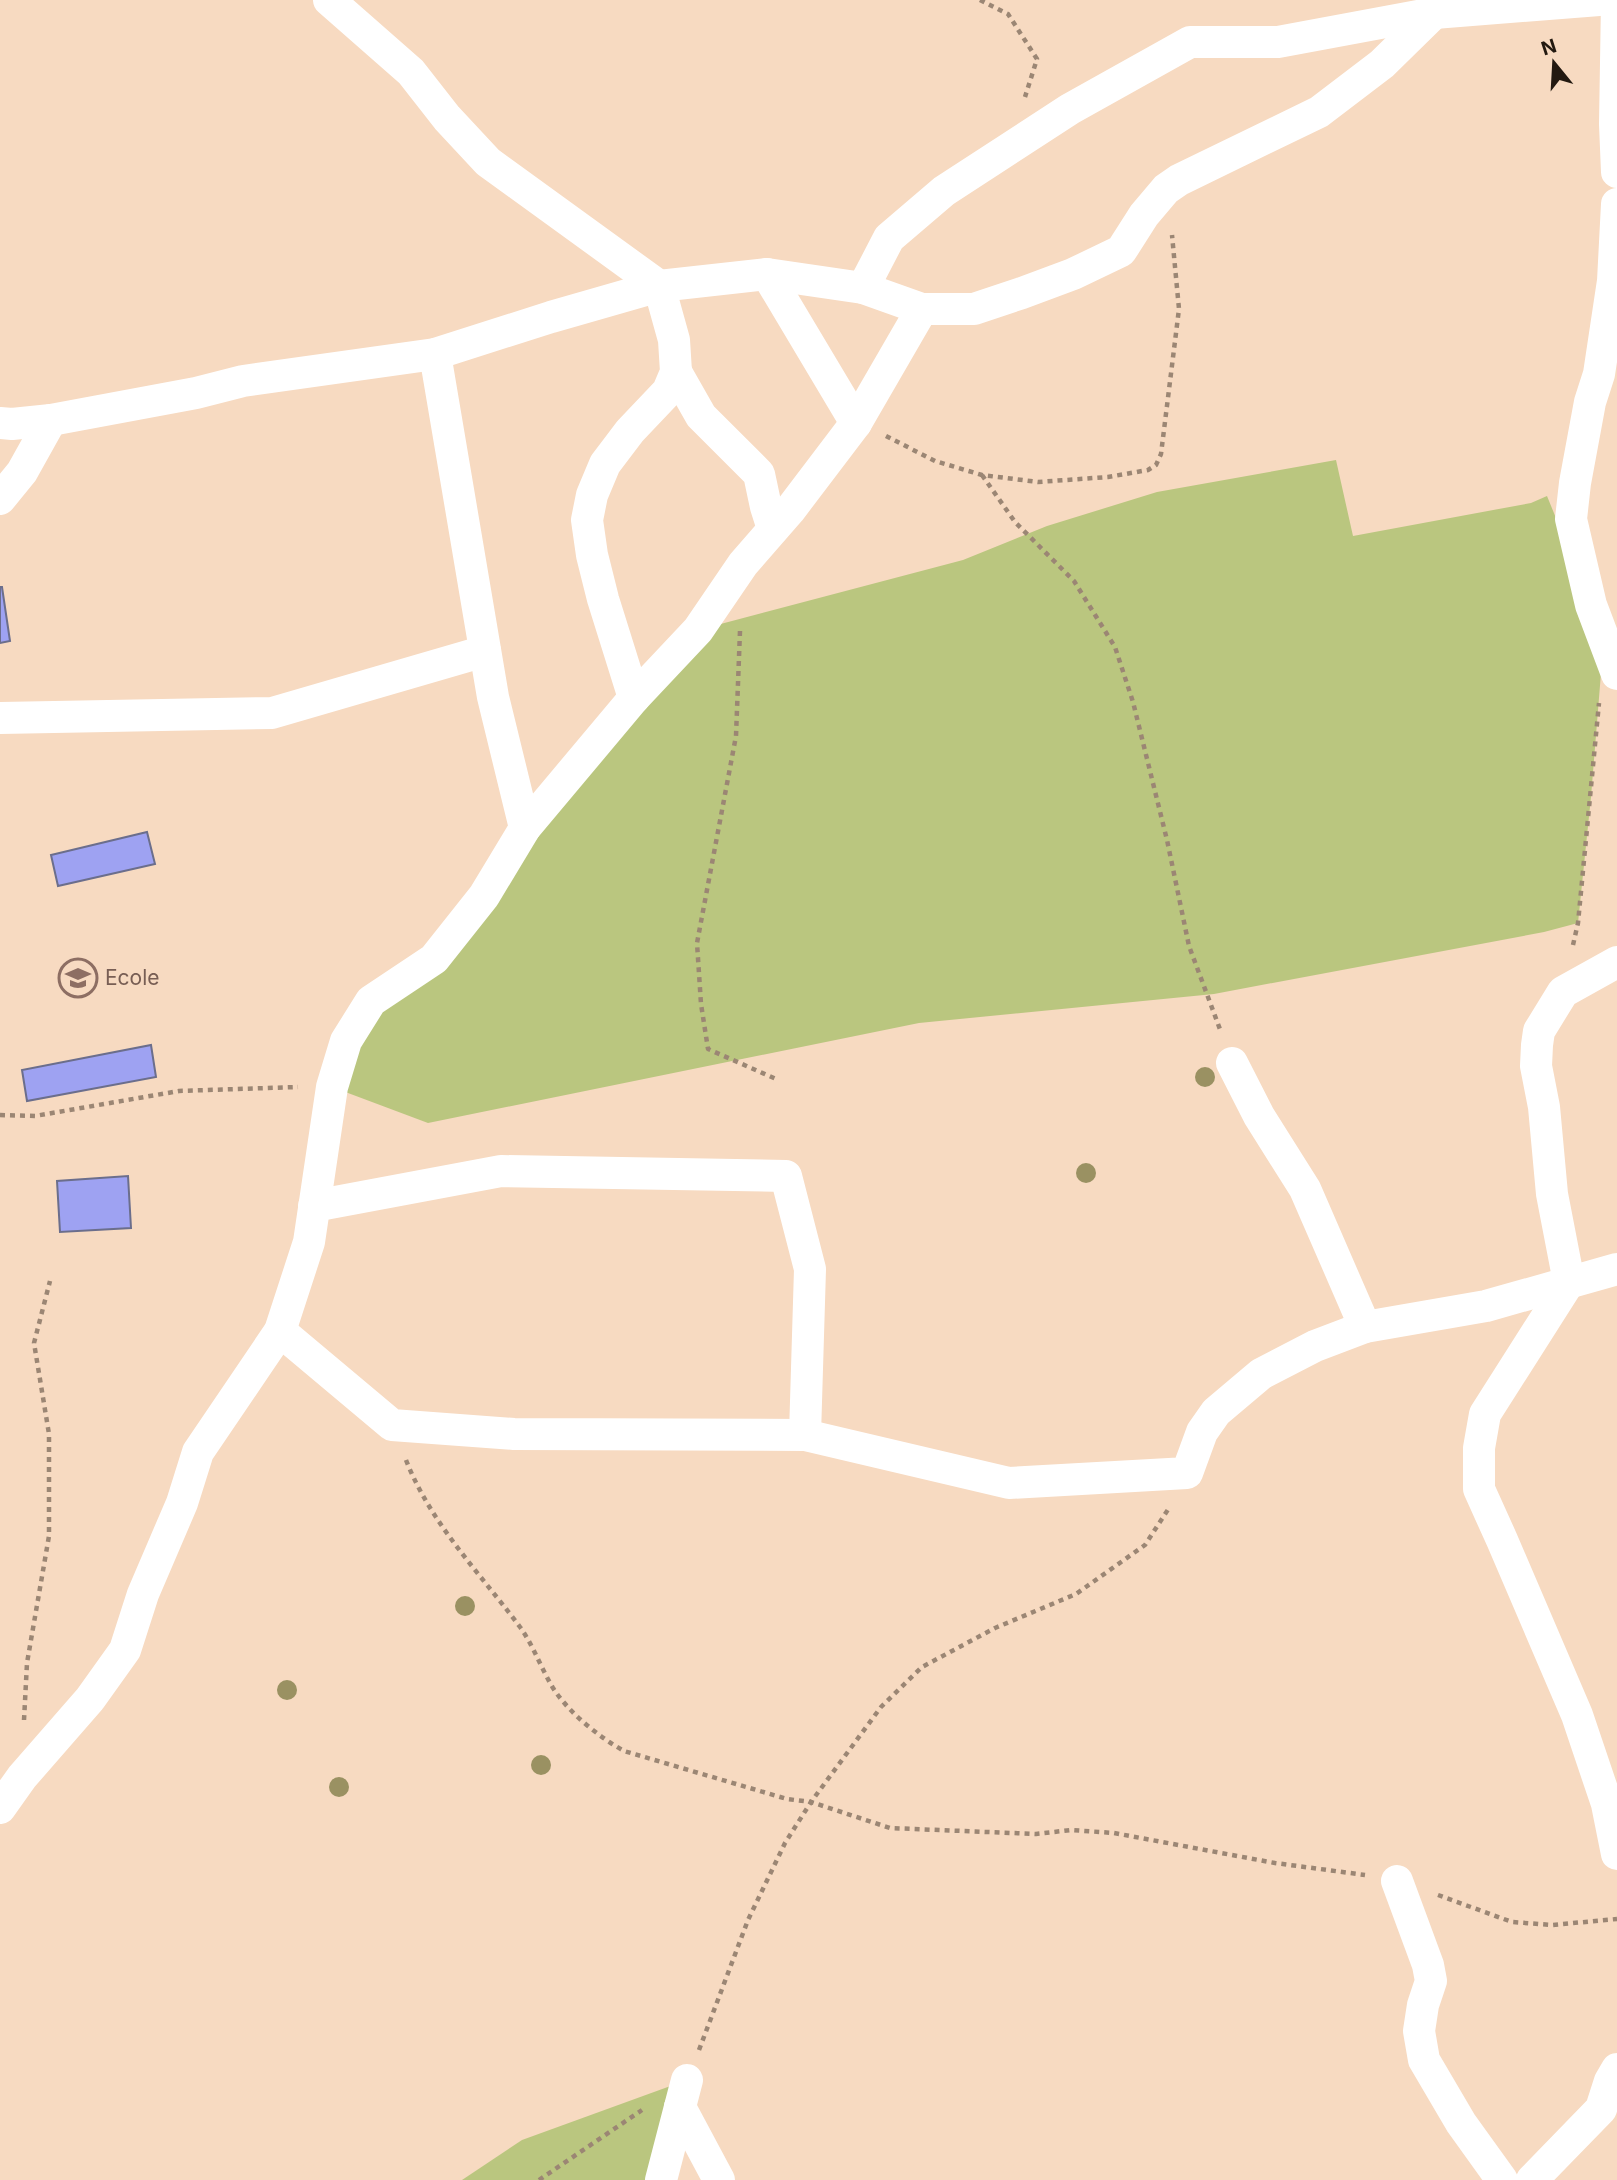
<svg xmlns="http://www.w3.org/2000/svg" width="1617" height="2180" viewBox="0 0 1617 2180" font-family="Inter,sans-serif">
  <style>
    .green { fill: #bac67f }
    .building { fill: #9ea2f2; stroke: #6b6e8c; stroke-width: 2 }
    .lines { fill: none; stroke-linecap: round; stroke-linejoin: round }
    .path { stroke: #9b8674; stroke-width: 4.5; stroke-dasharray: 5 5; stroke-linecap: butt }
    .street { stroke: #fff; stroke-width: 32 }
    .tree { fill: #9a9162 }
    .labels { text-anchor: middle; stroke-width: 5; stroke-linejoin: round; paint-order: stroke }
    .education-label { font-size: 21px; fill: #785e54; stroke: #f7dac1; text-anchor: start }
  </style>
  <rect width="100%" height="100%" fill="#f7dac1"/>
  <g class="green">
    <path d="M1336,460L1353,536L1531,503L1547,496L1604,636L1591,797L1578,923L1544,932L1214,994L919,1023L428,1123L332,1087L346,1041L434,959L698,630L963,560L1047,526L1157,492Z"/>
    <path d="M687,2080L661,2180H462L522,2140Z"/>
  </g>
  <g class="building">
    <path d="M0,587H2L10,641L0,643Z"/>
    <path d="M147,832L155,864L58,886L51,855Z"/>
    <path d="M151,1045L156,1077L27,1101L22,1070Z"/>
    <path d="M128,1176L131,1228L60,1232L57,1181Z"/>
  </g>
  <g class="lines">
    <g class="path">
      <path d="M980,0L1008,14L1037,59L1025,97"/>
      <path d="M886,436L935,461L982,475L1038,482L1108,477L1148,470L1156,465L1161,454L1179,309L1172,235"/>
      <path d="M982,475L1015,522L1074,581L1115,647L1133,702L1167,840L1189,946L1221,1032"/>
      <path d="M740,631L736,736L697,943L701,1004L708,1049L776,1079"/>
      <path d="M1573,945L1578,923L1599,703"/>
      <path d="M0,1115L35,1116L179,1091L298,1087"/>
      <path d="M406,1460C431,1524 479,1572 520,1627C533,1645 541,1668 553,1688C569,1713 599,1737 624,1751L787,1799L811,1802L890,1828L1036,1834L1071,1830L1114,1833L1275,1863L1365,1875"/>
      <path d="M24,1720L27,1663L49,1536V1434L34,1343L50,1281"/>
      <path d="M1438,1895L1512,1922L1552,1925L1617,1919"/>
      <path d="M699,2050L748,1920L785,1843L811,1802L881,1707L922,1667L995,1628L1076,1594L1145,1545L1169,1508"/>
      <path d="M539,2180L642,2110"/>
    </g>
    <g class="street">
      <path d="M329,0L411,72L447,118L488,162L659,286L674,340L676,372L668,391L630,431L605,464L592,495L587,520L592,555L603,599L634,698"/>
      <path d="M1617,1L1615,124L1617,172"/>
      <path d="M1617,204L1613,281L1599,374L1590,402L1575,483L1571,519L1591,605L1617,674"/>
      <path d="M767,274L856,423"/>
      <path d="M863,288L922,309H974L1022,293L1073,274L1121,251L1144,215L1166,189L1179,180L1319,112L1382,64L1434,13"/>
      <path d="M435,354L493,697L525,828"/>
      <path d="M676,372L701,416L759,474L766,507L773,529"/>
      <path d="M0,423L12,424L51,420L196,393L243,381L435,354L551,317L659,286L767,274L863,288L889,238L944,191L1070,109L1190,42H1278L1434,13L1599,0"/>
      <path d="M0,499L22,472L51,420"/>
      <path d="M0,718L272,713L485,651"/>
      <path d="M1617,962L1563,992L1539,1031L1537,1045L1536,1066L1544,1107L1552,1194L1569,1282L1485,1414L1479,1448V1489L1502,1540L1577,1715L1607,1804L1617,1854"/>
      <path d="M1232,1063L1259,1116L1305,1189L1365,1327"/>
      <path d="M314,1206L501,1171L786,1176L810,1269L805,1435"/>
      <path d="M280,1331L392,1425L514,1434L805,1435L1009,1483L1187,1473L1202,1432L1216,1412L1261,1374L1315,1346L1365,1327L1486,1306L1617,1269"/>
      <path d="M0,1808L22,1777L90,1699L125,1650L143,1594L182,1503L198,1452L280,1331L309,1242L332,1087L346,1041L371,1001L434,959L484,896L525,828L634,698L698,630L743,564L790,510L856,423L922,309"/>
      <path d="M1397,1881L1428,1965L1431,1981L1423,2005L1419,2031L1424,2060L1461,2123L1502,2180"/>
      <path d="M680,2107L719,2180"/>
      <path d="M661,2180L687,2080"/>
      <path d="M1532,2180L1601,2109L1610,2081L1617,2069"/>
    </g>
  </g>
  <g class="tree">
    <circle cx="1205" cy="1077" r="10"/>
    <circle cx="1086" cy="1173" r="10"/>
    <circle cx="465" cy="1606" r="10"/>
    <circle cx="287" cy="1690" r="10"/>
    <circle cx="541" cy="1765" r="10"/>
    <circle cx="339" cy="1787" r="10"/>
  </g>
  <defs>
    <symbol id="school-ring" viewBox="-11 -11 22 22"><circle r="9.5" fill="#f7dac1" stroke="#8d6e63" stroke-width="1.5"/><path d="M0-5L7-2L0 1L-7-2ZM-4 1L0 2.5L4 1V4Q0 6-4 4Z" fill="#8d6e63"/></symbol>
  </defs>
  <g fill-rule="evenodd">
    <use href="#school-ring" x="56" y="956" width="44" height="44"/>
  </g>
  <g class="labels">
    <g class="education-label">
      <text x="105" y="985">Ecole</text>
    </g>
  </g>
  <g transform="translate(1554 63) rotate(342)" stroke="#f7dac1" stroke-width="5" paint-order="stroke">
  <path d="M0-5L12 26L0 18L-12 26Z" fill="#231910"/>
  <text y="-10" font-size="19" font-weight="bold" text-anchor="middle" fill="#231910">N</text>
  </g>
</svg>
